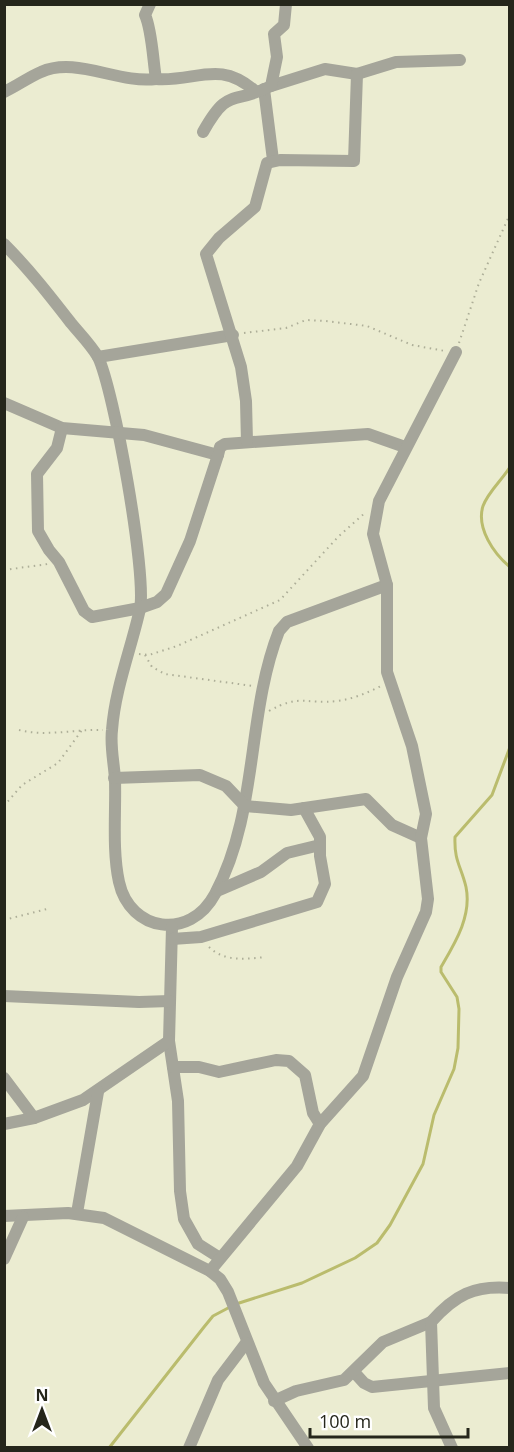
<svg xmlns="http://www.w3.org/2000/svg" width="514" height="1452" viewBox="0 0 514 1452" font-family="'Open Sans',sans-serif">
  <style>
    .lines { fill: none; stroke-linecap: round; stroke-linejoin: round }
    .stream { stroke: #babc6d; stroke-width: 3 }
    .path { stroke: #adae98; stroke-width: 2; stroke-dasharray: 1.5 4.5; stroke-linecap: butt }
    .minor { stroke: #a5a59a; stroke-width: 12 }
  </style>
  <rect width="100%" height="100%" fill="#ebecd1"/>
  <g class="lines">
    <g class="stream">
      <path d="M510,467C502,480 488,492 483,506C476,528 494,554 510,567"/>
      <path d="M236,1304L302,1283L355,1258L377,1243L390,1225L423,1164L434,1115L454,1069L458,1048L459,1009L457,997L441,972V967C455,943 472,916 466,887C461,866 454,861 455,837L492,795L510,747"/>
      <path d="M109,1448L204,1327L213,1316L230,1307"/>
    </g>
    <g class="path">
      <path d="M244,333L286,328L306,320L326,321L367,326L412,345L445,351"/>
      <path d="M459,343L479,283L510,214"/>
      <path d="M4,570L48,564"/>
      <path d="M139,654L149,655L177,646L280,600L338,537L366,512"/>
      <path d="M145,655L152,667L165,674L253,686"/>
      <path d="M269,711C301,693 307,705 337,701C353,699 367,693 381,686"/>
      <path d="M19,730C47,737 74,729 103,730"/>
      <path d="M4,806L22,785L58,763L82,730"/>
      <path d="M4,920L47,909"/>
      <path d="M209,947C224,962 246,959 266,957"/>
    </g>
    <g class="minor">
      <path d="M156,79C196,82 219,59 255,91"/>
      <path d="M271,86L325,69L357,74L396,62L460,60"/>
      <path d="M264,89L273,160"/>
      <path d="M4,92C17,86 29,77 41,72C76,56 118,84 156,79C153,61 152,30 145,15L150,4"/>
      <path d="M203,132C229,86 231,106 271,86L277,57L274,34L284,25L286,4"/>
      <path d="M4,244C29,269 50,296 71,323C80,334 91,345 98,357C114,390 147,574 140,609C131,649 115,689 112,730C110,746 114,763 115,779C116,812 112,850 119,882C130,932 190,941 215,894C259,812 246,715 279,631L287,622L387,585"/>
      <path d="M98,357L233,335"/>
      <path d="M4,403L62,428L144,435L218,455L220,447L225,444L368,434L405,447"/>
      <path d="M62,428L57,448L37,474L38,531L49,550L59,562L84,611L92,617L140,608L157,602L166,594L190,541L218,455"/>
      <path d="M247,442L246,401L241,367L206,254L219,238L255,207L267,163L280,160L354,161L357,74"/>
      <path d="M114,778L200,775L226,786L245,806L291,810L366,799L392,825L421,838"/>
      <path d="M217,891L261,872L287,853L320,845"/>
      <path d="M172,927L169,1041L178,1101L180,1191L184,1219L198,1244L220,1258"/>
      <path d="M172,939L201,937L317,902L325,884L320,856V837L304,808"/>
      <path d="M4,996L139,1002L170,1001"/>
      <path d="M173,1067H199L219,1072L276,1060L289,1061L305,1075L313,1113L320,1124"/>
      <path d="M4,1078L34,1118"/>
      <path d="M4,1124L34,1118L83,1100L169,1041"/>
      <path d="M77,1213L98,1092"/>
      <path d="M4,1216L68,1213L104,1218L210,1271L220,1279L228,1292L264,1383L308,1448"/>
      <path d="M4,1259L23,1217"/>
      <path d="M210,1271L297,1166L320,1124L363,1076L397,977L426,912L428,899L421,838L426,814L412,746L387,672V585L373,534L379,501L456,352"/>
      <path d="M354,1372L364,1383L372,1387L510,1373"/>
      <path d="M274,1401L296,1391L344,1380L383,1342L431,1322"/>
      <path d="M189,1448L218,1380L246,1343"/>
      <path d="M452,1448L434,1408L431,1322C455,1295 474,1285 510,1288"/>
    </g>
  </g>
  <rect width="514" height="1452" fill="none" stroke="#25261b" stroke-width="12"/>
  <g transform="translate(42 1410)" stroke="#ffffff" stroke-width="4.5" paint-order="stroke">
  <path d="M0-4.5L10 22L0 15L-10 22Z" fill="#25261b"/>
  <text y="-9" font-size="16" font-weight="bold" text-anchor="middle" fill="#25261b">N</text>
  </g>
  <path d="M310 1428v9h158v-9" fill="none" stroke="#25261b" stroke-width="3"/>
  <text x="319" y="1428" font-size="18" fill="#25261b" stroke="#ffffff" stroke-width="4.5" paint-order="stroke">100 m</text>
</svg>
